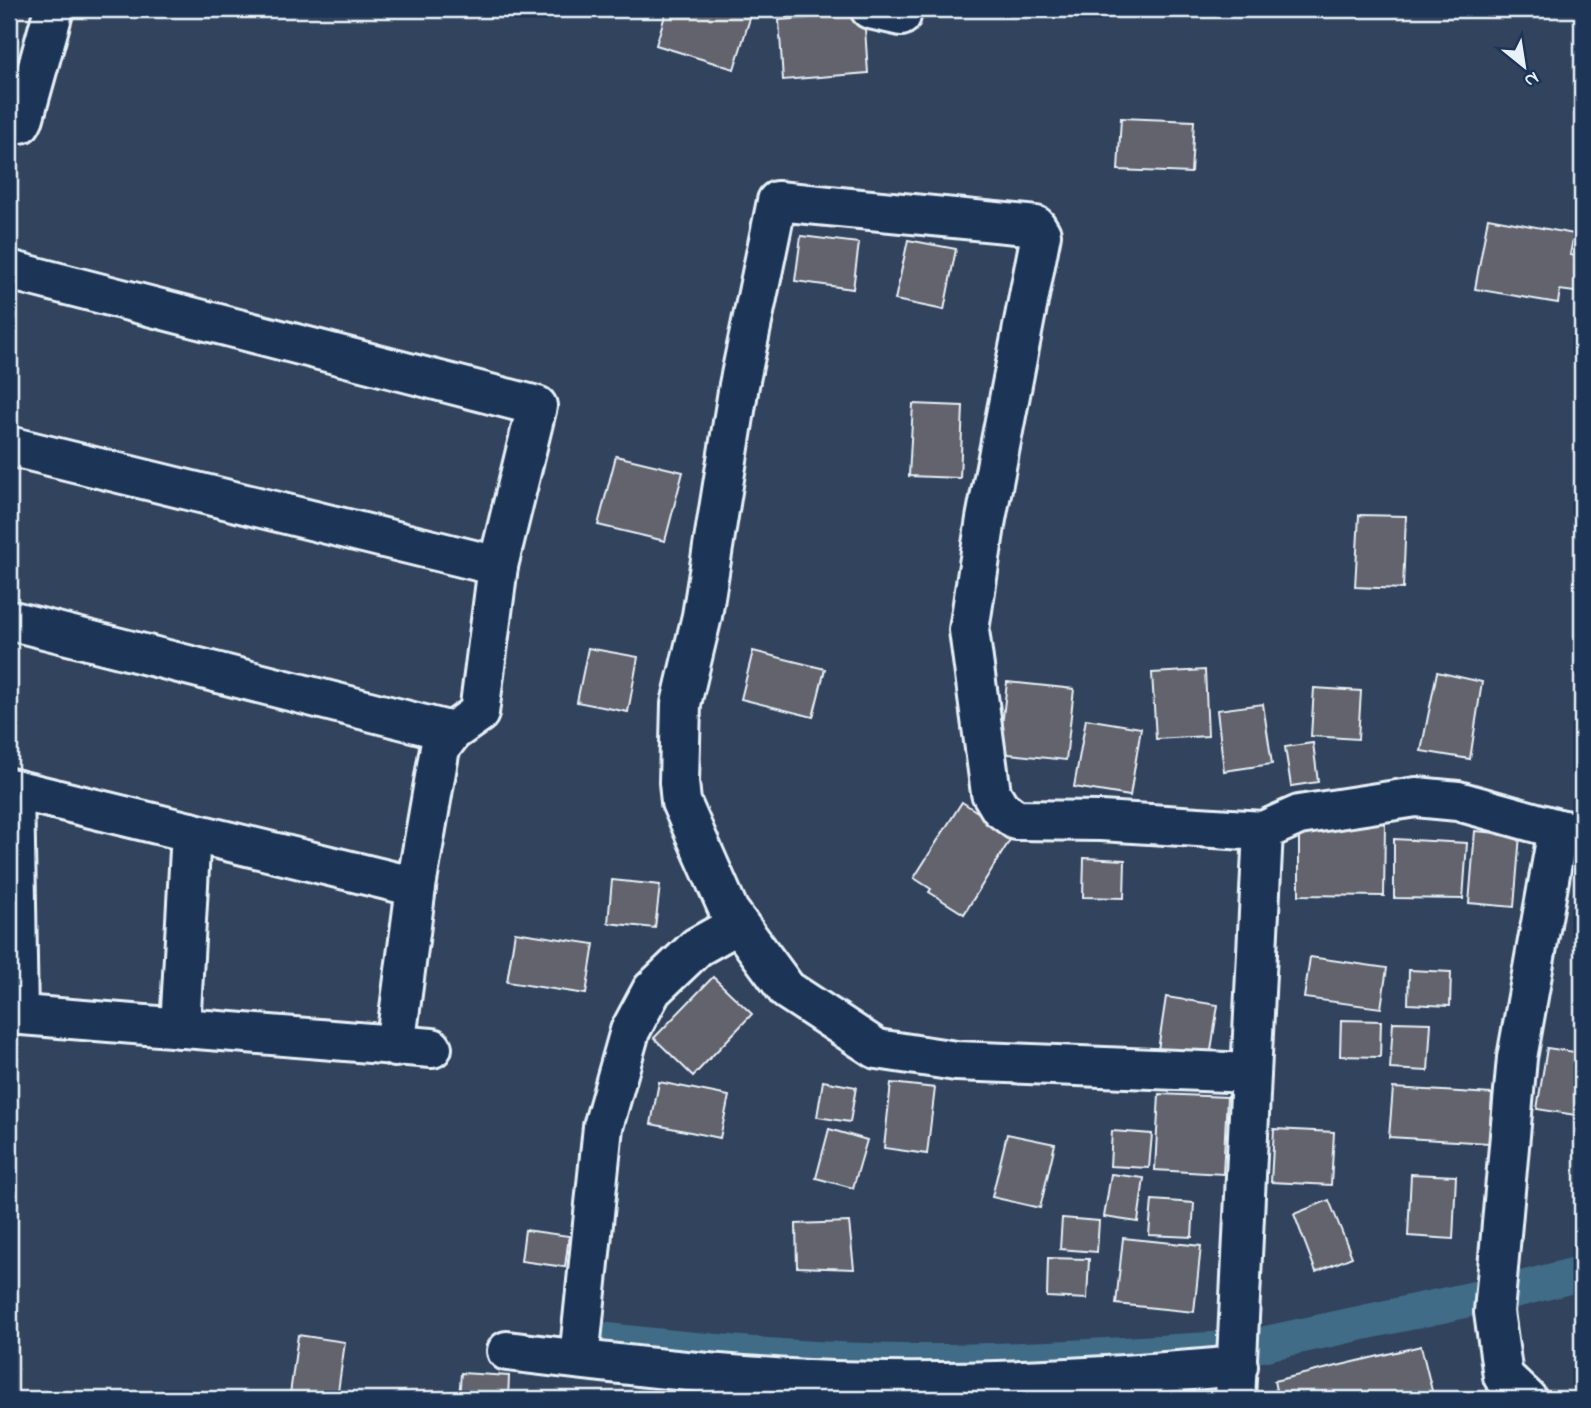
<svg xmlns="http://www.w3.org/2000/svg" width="1591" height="1408" viewBox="0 0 1591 1408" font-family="'Indie Flower',sans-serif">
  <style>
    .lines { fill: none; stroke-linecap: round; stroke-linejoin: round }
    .canal { stroke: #416c87; stroke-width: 35 }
    .building { fill: #62636c; stroke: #e8f1f8; stroke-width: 2 }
    .minor-casing { stroke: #e8f1f8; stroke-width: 44 }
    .minor { stroke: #1d3557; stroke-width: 38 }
  </style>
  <rect width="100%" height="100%" fill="#32435d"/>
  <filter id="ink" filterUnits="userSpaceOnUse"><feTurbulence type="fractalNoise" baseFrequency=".0143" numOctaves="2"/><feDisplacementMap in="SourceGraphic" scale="14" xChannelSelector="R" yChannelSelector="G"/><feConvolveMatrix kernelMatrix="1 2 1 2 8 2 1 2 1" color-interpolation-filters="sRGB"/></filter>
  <g filter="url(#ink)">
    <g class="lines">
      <g class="canal">
        <path d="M1516,1290L1582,1273"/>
        <path d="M594,1339C689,1350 784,1359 880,1361C994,1364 1108,1355 1221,1349"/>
        <path d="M1259,1345L1477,1298"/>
      </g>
    </g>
    <g class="building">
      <path d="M667,9H729L751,15L734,69L656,45Z"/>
      <path d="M864,14L868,73L783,80L779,20Z"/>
      <path d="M1121,118L1194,121L1191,173L1118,170Z"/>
      <path d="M1488,218L1574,234L1570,255L1582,257V293L1560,290L1558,303L1475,289Z"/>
      <path d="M801,236L859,243L853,289L795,281Z"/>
      <path d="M908,240L956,249L944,310L895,300Z"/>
      <path d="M913,404L963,406L960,478L909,476Z"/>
      <path d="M616,456L683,472L665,541L598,525Z"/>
      <path d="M1359,515L1406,516L1403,589L1355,587Z"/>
      <path d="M588,648L638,657L628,712L577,702Z"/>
      <path d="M753,651L825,669L813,717L741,699Z"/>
      <path d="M1205,670L1208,736L1156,739L1152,673Z"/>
      <path d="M1437,672L1482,682L1470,759L1421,751Z"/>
      <path d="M1007,682L1074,689L1066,760L999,753Z"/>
      <path d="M1314,688L1361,691L1358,739L1311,736Z"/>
      <path d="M1263,704L1272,764L1224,771L1217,710Z"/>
      <path d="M1086,719L1141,728L1130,796L1074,787Z"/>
      <path d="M1313,743L1318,782L1291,786L1285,747Z"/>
      <path d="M962,802L1013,835L964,914L929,892L931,889L914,878Z"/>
      <path d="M1299,823H1385L1384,896L1299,895Z"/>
      <path d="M1475,831L1520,835L1514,907L1469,903Z"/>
      <path d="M1394,839L1467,843L1463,899L1394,898Z"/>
      <path d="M1084,858L1125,860L1124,898L1083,897Z"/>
      <path d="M612,880L660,885L655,928L608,923Z"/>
      <path d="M515,932L594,944L586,994L507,982Z"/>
      <path d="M1310,957L1387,968L1381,1008L1304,998Z"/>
      <path d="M1409,970L1451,972L1450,1006L1408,1004Z"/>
      <path d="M713,977L752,1014L693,1076L654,1038Z"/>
      <path d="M1166,997L1218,1005L1210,1057L1158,1050Z"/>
      <path d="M1341,1020L1381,1021L1380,1057L1340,1056Z"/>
      <path d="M1393,1022L1431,1023L1428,1071L1390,1069Z"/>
      <path d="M1547,1048L1582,1053V1116L1537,1109Z"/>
      <path d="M823,1081L856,1087L850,1122L817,1117Z"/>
      <path d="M659,1082L729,1096L720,1138L651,1124Z"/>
      <path d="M891,1083L935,1088L927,1154L884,1148Z"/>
      <path d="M1393,1088L1492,1094L1489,1143L1389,1137Z"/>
      <path d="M1159,1094L1227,1097L1223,1174L1155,1170Z"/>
      <path d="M829,1129L867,1140L853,1188L816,1178Z"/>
      <path d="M1274,1129L1334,1132L1331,1185L1271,1182Z"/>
      <path d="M1112,1131L1152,1134L1149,1168L1110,1166Z"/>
      <path d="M1007,1134L1055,1144L1040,1208L992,1197Z"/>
      <path d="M1111,1174L1144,1178L1138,1222L1104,1217Z"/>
      <path d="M1411,1174L1456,1176L1453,1239L1408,1236Z"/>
      <path d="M1152,1200L1194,1203L1192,1237L1149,1235Z"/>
      <path d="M1329,1200L1352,1257L1316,1272L1294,1214Z"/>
      <path d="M1062,1218L1099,1221L1097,1252L1060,1249Z"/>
      <path d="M849,1222L854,1269L797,1267L796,1224Z"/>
      <path d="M525,1230L569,1236L565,1267L521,1261Z"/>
      <path d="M1123,1238L1201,1246L1194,1312L1116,1304Z"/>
      <path d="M1048,1258L1089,1259L1087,1299L1047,1297Z"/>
      <path d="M298,1335L345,1342L337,1399L290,1394Z"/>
      <path d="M1421,1346L1434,1399H1278L1274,1381Z"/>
      <path d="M461,1373L509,1376L508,1399H459Z"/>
    </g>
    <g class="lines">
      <defs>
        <g id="minor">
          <path d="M870,9L901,16"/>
          <path d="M9,122L21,123L24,117L54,9"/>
          <path d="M9,270L537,406L498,566L479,713L452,732L440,748L416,887L395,1047"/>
          <path d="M9,446L498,566"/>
          <path d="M9,620L452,732"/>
          <path d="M9,788L416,887"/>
          <path d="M14,789L18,1015"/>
          <path d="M9,1014L432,1048"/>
          <path d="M180,1028L191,832"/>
          <path d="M1251,1073L956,1061L877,1049L787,990L729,911L681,802L679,782L681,704L702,616L739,385L777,201L1027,225L1036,226L1041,234L986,519L969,630L991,793L1000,808L1016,820L1101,821L1263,831L1299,815L1416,797L1458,801L1558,829L1582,833"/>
          <path d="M507,1351C607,1363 708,1375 808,1380C951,1386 1096,1379 1238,1366"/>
          <path d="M579,1359L603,1127L630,1031L652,990L697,947L738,924"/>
          <path d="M1235,1399L1263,831"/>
          <path d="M1527,1399L1503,1376L1494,1312L1517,1058L1558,829"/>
        </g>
      </defs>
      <use href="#minor" class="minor-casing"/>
      <use href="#minor" class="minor"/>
    </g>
  </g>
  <rect width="1591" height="1408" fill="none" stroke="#1d3557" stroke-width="35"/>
  <rect x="18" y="18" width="1556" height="1373" fill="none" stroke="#e8f1f8" stroke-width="2.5" filter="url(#ink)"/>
  <g transform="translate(1524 66) rotate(150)" stroke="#1d3557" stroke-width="5" paint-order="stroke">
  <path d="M0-5L12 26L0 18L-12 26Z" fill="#e8f1f8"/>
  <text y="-10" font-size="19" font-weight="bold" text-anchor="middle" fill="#e8f1f8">N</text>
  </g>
</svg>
